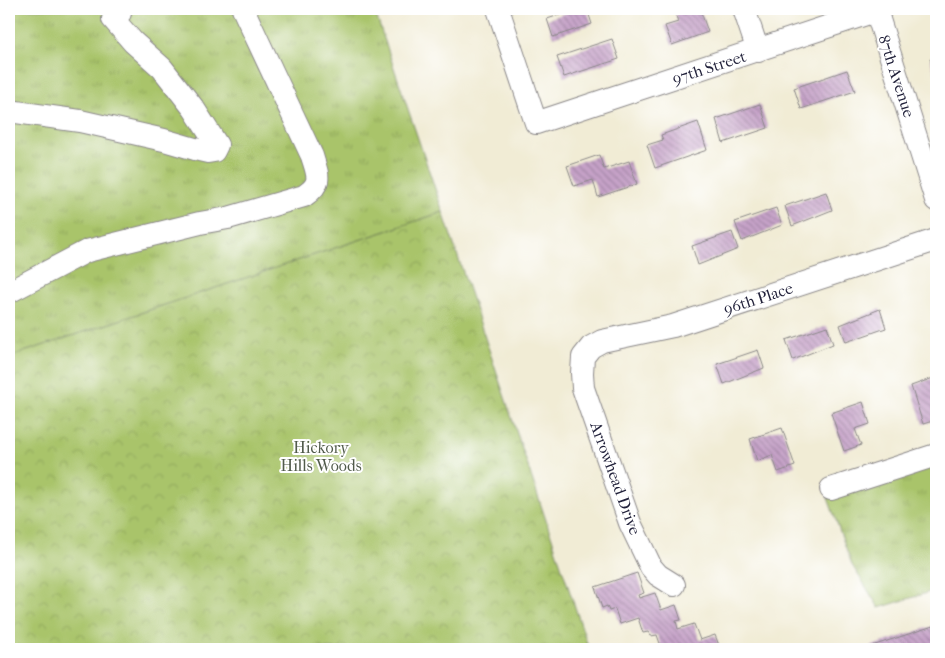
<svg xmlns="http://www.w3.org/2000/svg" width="945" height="658" viewBox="0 0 945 658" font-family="'IM FELL French Canon',serif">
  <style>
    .grass { fill: url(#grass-tufts); stroke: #667352 }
    .park { fill: url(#park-crowns); stroke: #667352 }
    .building { fill: url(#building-back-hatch) }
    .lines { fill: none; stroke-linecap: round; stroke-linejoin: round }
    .minor-casing { stroke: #8a8788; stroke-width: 24 }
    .minor { stroke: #fff; stroke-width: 22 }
    .labels { text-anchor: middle; stroke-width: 4; stroke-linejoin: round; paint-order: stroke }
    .street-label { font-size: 16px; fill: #22223b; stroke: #fff }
    .park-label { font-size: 16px; fill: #515b4b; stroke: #fff }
  </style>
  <defs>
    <pattern id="grass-tufts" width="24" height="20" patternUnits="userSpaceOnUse" patternTransform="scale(1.25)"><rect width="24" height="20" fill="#a9c46a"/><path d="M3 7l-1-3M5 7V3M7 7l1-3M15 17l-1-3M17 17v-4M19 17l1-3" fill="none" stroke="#91a85d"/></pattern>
    <pattern id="park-crowns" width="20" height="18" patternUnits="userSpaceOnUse" patternTransform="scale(1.25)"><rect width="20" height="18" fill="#a9c46a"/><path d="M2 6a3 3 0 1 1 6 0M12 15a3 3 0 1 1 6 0" fill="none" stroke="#91a85d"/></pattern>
    <pattern id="building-back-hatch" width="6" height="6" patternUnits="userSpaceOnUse" patternTransform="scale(1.25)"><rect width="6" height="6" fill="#c6a2c8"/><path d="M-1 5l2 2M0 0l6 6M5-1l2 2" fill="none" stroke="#a084a4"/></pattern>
  </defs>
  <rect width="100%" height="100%" fill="#fff"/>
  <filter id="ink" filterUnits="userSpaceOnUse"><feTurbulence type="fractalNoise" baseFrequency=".02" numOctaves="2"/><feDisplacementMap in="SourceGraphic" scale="10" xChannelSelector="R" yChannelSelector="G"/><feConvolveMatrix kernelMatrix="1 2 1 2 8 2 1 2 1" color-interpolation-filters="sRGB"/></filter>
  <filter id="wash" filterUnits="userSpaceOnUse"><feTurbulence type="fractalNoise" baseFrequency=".0096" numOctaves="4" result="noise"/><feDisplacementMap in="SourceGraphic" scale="20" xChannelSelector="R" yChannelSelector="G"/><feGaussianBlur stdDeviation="1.12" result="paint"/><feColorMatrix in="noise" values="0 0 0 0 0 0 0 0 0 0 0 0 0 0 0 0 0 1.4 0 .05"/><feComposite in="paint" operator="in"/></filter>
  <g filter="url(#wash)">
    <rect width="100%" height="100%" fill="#f1ecd5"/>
    <g class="grass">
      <path d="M9,9H374L443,212L9,357Z"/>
      <path d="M936,462V590L879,608L852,565L828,498Z"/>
    </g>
    <path class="park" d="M443,212L589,649H9V357Z"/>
    <g id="blocks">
      <g class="building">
        <path d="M565,9H587L592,24L553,37L547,19L566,13Z"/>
        <path d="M674,9H700L708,32L672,45L665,26L678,22Z"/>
        <path d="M612,39L619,59L564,77L557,57Z"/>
        <path d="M936,57V77L930,59Z"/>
        <path d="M847,70L855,91L801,109L794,88Z"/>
        <path d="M760,104L768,128L723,143L716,119Z"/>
        <path d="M698,122L707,150L655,168L647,145L663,140L661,135Z"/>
        <path d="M599,155L604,169L629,161L637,184L598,197L593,180L574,186L567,166Z"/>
        <path d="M826,192L832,210L792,226L785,206Z"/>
        <path d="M776,208L782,225L742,241L735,222Z"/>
        <path d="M732,232L738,249L698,265L692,246Z"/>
        <path d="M880,309L886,328L846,342L840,325Z"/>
        <path d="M827,326L833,344L793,360L786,340Z"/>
        <path d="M758,350L764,368L724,384L717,364Z"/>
        <path d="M936,377V420L923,424L911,386Z"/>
        <path d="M863,402L870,424L855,429L861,445L844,451L831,413Z"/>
        <path d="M782,428L795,466L778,472L772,455L757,461L750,439Z"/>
        <path d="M637,573L644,593L638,595L639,598L655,593L661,610L676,605L681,620L676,621L678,629L694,624L700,640L715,635L720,648L680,649L679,647L662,649L657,635L651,636L648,632L643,633L638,618L620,624L615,609L609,611L607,606L602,608L595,587Z"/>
        <path d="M936,625V649H869V647Z"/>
      </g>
    </g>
  </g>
  <g filter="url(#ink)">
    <use href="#blocks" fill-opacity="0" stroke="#8a8788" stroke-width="1"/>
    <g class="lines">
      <defs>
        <g id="minor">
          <path d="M498,9L536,123L881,9"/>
          <path d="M744,9L758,51"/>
          <path d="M876,10L936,200"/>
          <path d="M9,111L80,121L164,140L195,149L208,152L214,151L217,145L194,109L162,68L133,42L113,19L120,13V9"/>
          <path d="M9,292L87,251L200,223L228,218L304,196C323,183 318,176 312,156L243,9"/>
          <path d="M831,489L936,455"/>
          <path d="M674,585L658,575L651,567L630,523L583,388L582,373L583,357L591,347L602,341L673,326L936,240"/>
        </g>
      </defs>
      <use href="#minor" class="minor-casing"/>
      <use href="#minor" class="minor"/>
    </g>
  </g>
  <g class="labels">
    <g class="street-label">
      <text transform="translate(709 67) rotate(-18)" y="6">97th Street</text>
      <text transform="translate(897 76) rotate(72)" y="6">87th Avenue</text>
      <text transform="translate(758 298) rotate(-18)" y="6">96th Place</text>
      <text transform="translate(616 478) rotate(70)" y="6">Arrowhead Drive</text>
    </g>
    <g class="park-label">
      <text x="321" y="453">Hickory<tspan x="321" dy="18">Hills Woods</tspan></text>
    </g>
  </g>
  <rect width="945" height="658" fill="none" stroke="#fff" stroke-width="30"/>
</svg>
